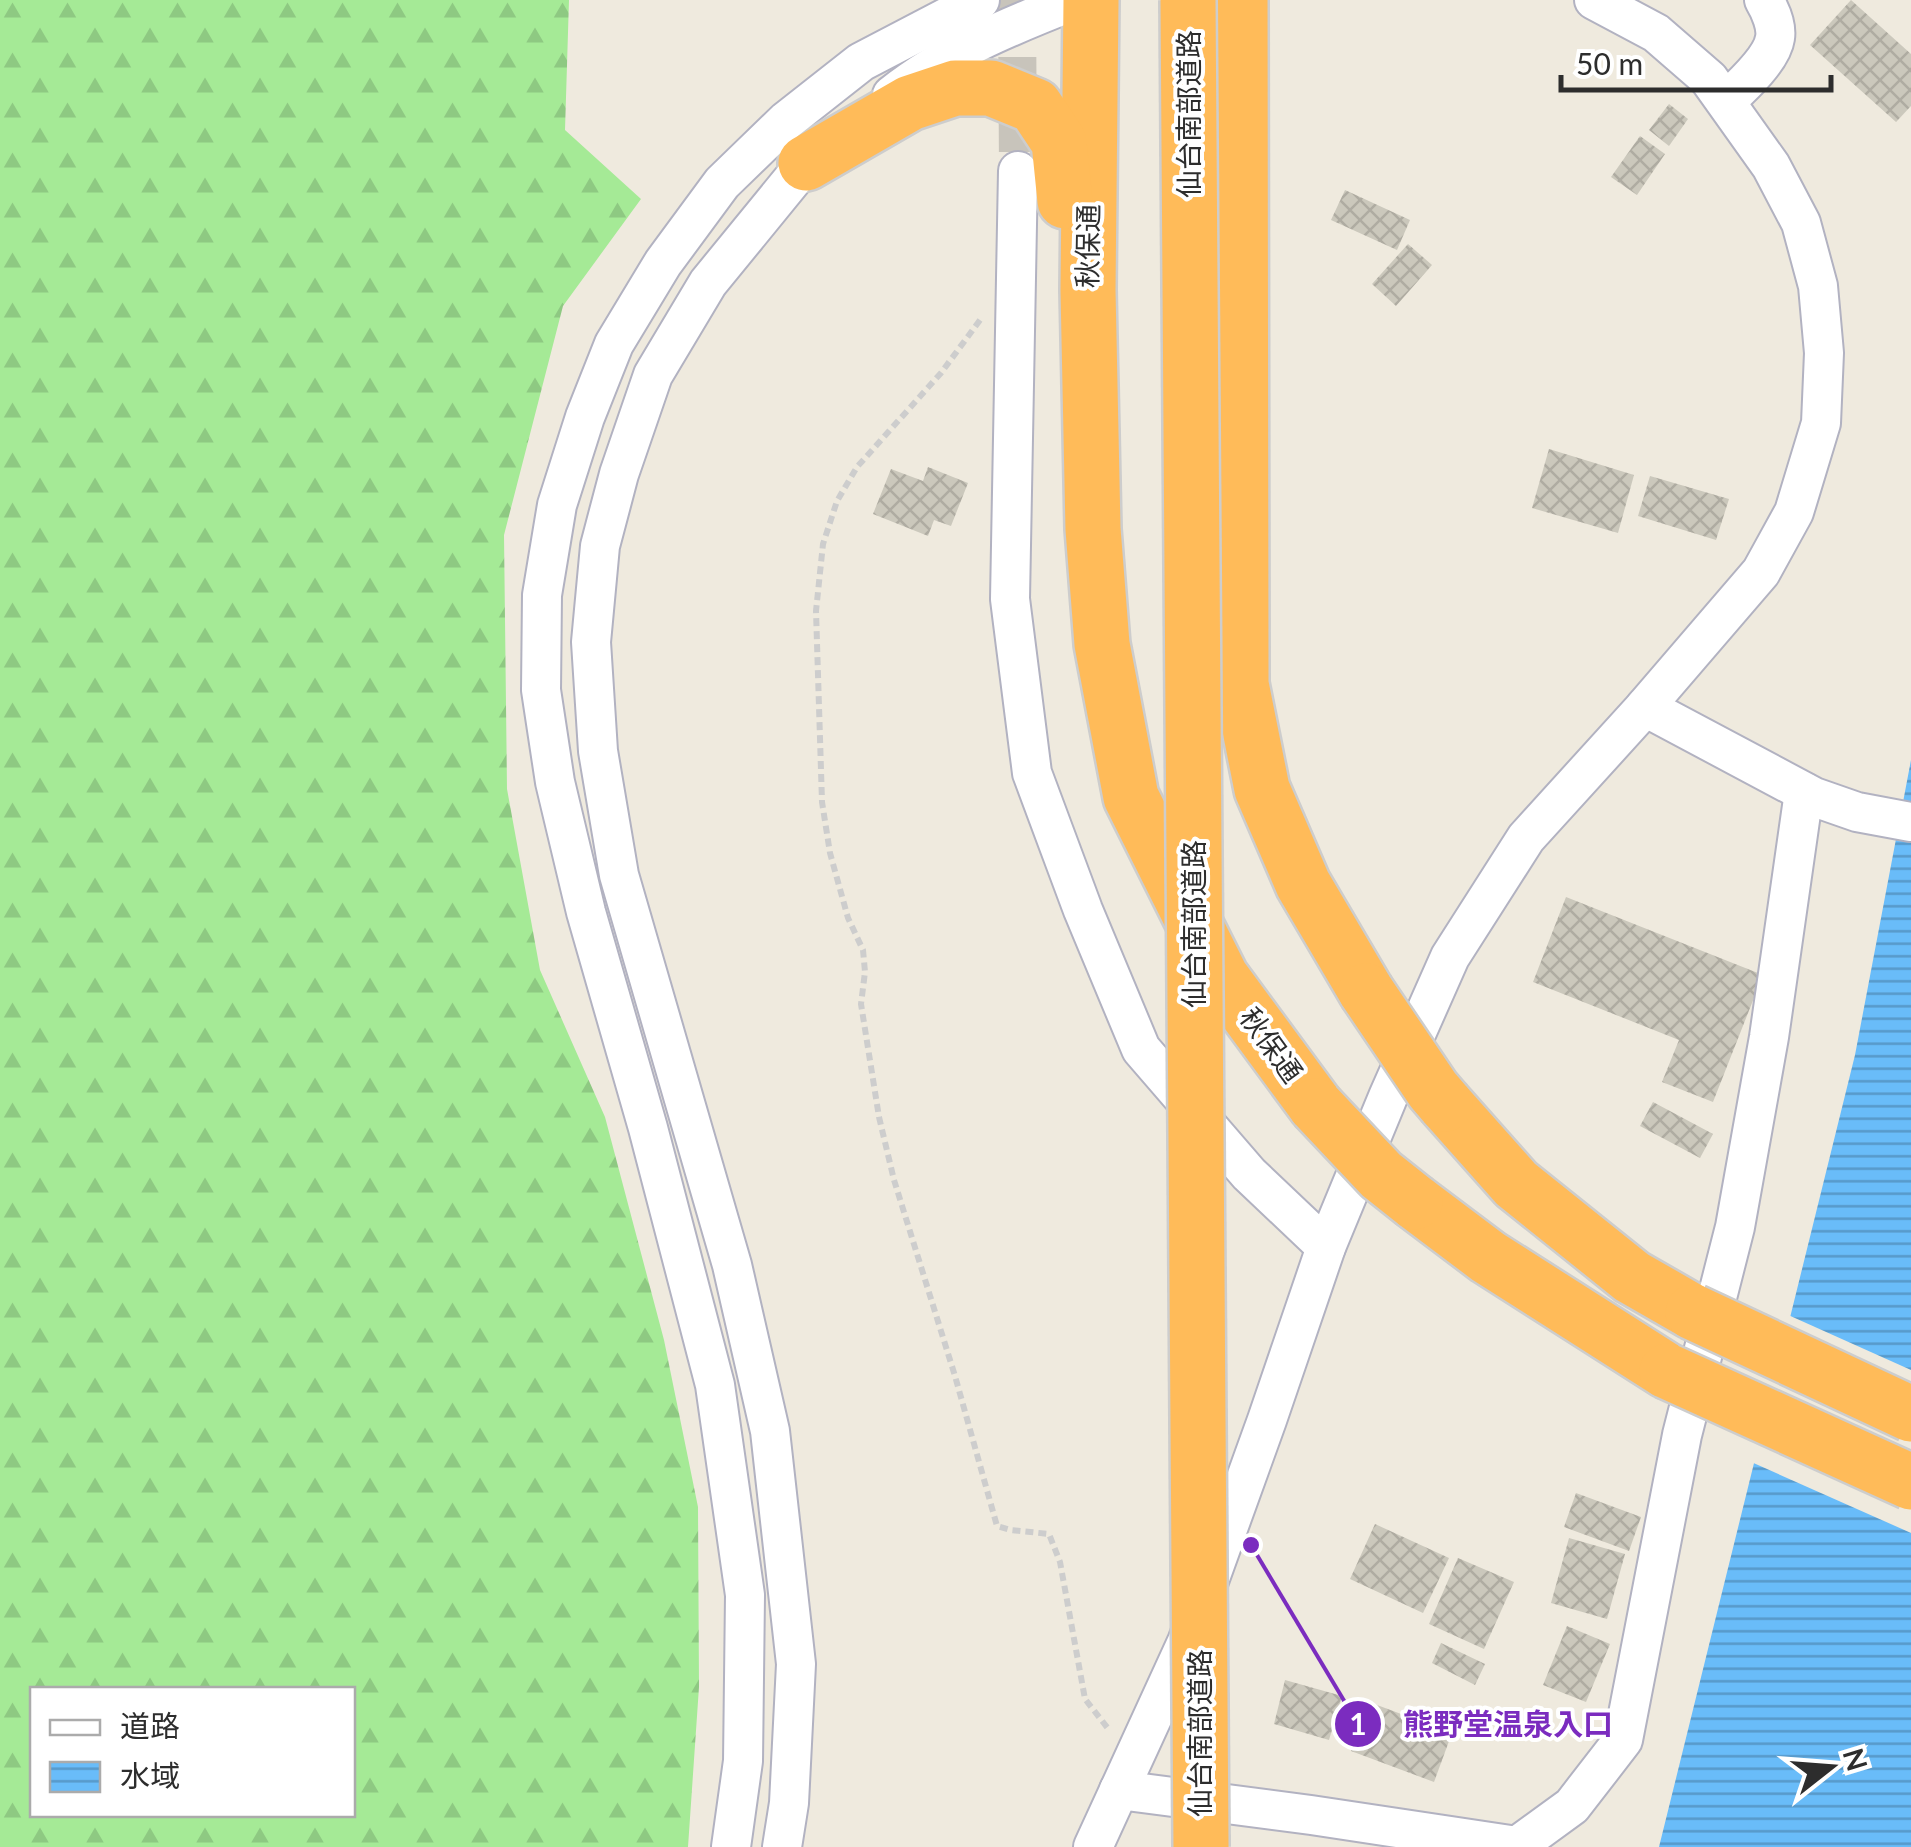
<svg xmlns="http://www.w3.org/2000/svg" width="1911" height="1847" viewBox="0 0 1911 1847" font-family="Lato,'Noto Sans JP',sans-serif">
  <style>
    .forest { fill: url(#forest-firs); fill-rule: evenodd }
    .water { fill: url(#water-rules) }
    .pier { fill: #efeade }
    .building { fill: url(#building-cross-hatch) }
    .lines { fill: none; stroke-linecap: round; stroke-linejoin: round }
    .minor-tunnel { stroke: #c8c4bb; stroke-width: 38; stroke-dasharray: 38 19; stroke-linecap: butt }
    .minor-casing { stroke: #b2b2c1; stroke-width: 42 }
    .highway-casing { stroke: #cdcdcd; stroke-width: 60 }
    .path { stroke: #cdcdcd; stroke-width: 6; stroke-dasharray: 8 5; stroke-linecap: butt }
    .minor { stroke: #fff; stroke-width: 38 }
    .highway { stroke: #ffbb59; stroke-width: 55 }
    .highway-bridge-casing { stroke: #cdcdcd; stroke-width: 60; stroke-linecap: butt }
    .highway-bridge { stroke: #ffbb59; stroke-width: 55 }
    .labels { text-anchor: middle; stroke-width: 8; stroke-linejoin: round; paint-order: stroke }
    .street-label { font-size: 28px; fill: #2d2d2d; stroke: #fff }
    .leader { fill: none; stroke: #7b2cbf; stroke-width: 4 }
    .callout-dot { fill: #7b2cbf; stroke: #fff; stroke-width: 4 }
    .mark-label { font-size: 30px; text-anchor: middle; font-weight: bold; fill: #fff }
    .callout-label { font-size: 30px; text-anchor: middle; font-weight: bold; fill: #7b2cbf; stroke: #fff; stroke-width: 8; stroke-linejoin: round; paint-order: stroke }
  </style>
  <defs>
    <pattern id="forest-firs" width="22" height="20" patternUnits="userSpaceOnUse" patternTransform="scale(2.5)"><rect width="22" height="20" fill="#a5ea96"/><path d="M5 1l3.5 6h-7zM16 11l3.5 6h-7z" fill="#8ec982"/></pattern>
    <pattern id="water-rules" width="6" height="5" patternUnits="userSpaceOnUse" patternTransform="scale(2.5)"><rect width="6" height="5" fill="#69bcf9"/><path d="M0 2.5h6" fill="none" stroke="#5799ca"/></pattern>
    <pattern id="building-cross-hatch" width="8" height="8" patternUnits="userSpaceOnUse" patternTransform="scale(2.5)"><rect width="8" height="8" fill="#cbc8bc"/><path d="M0 0l8 8M0 8l8-8" fill="none" stroke="#afaca2"/></pattern>
  </defs>
  <rect width="100%" height="100%" fill="#efeade"/>
  <path class="forest" d="M0,0H569L565,130L641,199L563,306L504,535L507,789L540,970L605,1117L664,1340L698,1507L699,1687L688,1847H0ZM32,1690H352V1814H32Z"/>
  <path class="water" d="M1911,760V1847H1659L1855,1055Z"/>
  <path class="pier" d="M1786,1314L1911,1370V1533L1749,1461Z"/>
  <g class="building">
    <path d="M1851,0L1911,54V106L1896,122L1810,45Z"/>
    <path d="M1669,104L1688,119L1669,146L1649,130Z"/>
    <path d="M1640,136L1665,154L1637,195L1611,177Z"/>
    <path d="M1345,190L1410,220L1397,250L1331,220Z"/>
    <path d="M1408,244L1432,265L1396,306L1372,284Z"/>
    <path d="M1549,449L1634,475L1618,533L1532,508Z"/>
    <path d="M928,467L968,483L951,526L934,520L928,536L873,514L891,469L923,481Z"/>
    <path d="M1650,476L1729,499L1716,540L1638,516Z"/>
    <path d="M1566,897L1763,975L1713,1102L1662,1082L1679,1040L1533,982Z"/>
    <path d="M1653,1102L1713,1134L1700,1158L1640,1126Z"/>
    <path d="M1576,1493L1641,1517L1629,1551L1564,1527Z"/>
    <path d="M1375,1524L1449,1558L1423,1613L1350,1579Z"/>
    <path d="M1569,1538L1625,1554L1607,1619L1551,1603Z"/>
    <path d="M1458,1558L1514,1582L1484,1649L1429,1624Z"/>
    <path d="M1567,1626L1610,1644L1586,1702L1543,1685Z"/>
    <path d="M1441,1643L1485,1664L1475,1685L1432,1663Z"/>
    <path d="M1285,1680L1342,1696L1329,1740L1274,1724Z"/>
    <path d="M1369,1702L1452,1733L1434,1782L1351,1751Z"/>
  </g>
  <g class="lines">
    <path class="minor-tunnel" d="M1017,0L1018,171"/>
    <defs>
      <g id="minor">
        <path d="M892,95C946,52 1012,25 1076,0"/>
        <path d="M1726,101C1741,87 1772,59 1775,38C1777,26 1770,10 1764,0"/>
        <path d="M1018,171L1010,599L1032,773L1083,910L1141,1049L1249,1174L1326,1247"/>
        <path d="M1645,707L1814,797L1857,812L1911,822"/>
        <path d="M1119,1790L1311,1815L1517,1846L1572,1806L1623,1740L1682,1435L1735,1227L1769,1037L1804,792"/>
        <path d="M731,1847L743,1761L745,1595L715,1385L648,1128L586,912L555,782L541,690L542,595L557,505L585,417L614,344L663,263L722,183L786,121L861,62L980,0"/>
        <path d="M782,1847L789,1803L796,1664L770,1431L732,1265L619,875L598,751L591,642L600,546L619,474L653,375L708,283L806,163L826,148"/>
        <path d="M1093,1847L1187,1642L1267,1420L1326,1247L1388,1097L1450,957L1526,838L1645,707L1761,572L1794,512L1821,423L1824,353L1818,286L1801,223L1771,166L1709,79L1656,33L1594,0"/>
      </g>
      <g id="highway">
        <path d="M1091,0L1088,290L1093,529L1102,644L1131,797L1221,977L1316,1106"/>
        <path d="M1240,0L1241,684L1262,789L1303,884L1366,991"/>
        <path d="M806,163L910,103L955,88H991L1035,106L1059,142L1065,201"/>
        <path d="M1445,1104L1516,1184L1632,1277L1693,1312"/>
        <path d="M1415,1202L1488,1257L1667,1371"/>
      </g>
    </defs>
    <use href="#minor" class="minor-casing"/>
    <use href="#highway" class="highway-casing"/>
    <path class="path" d="M980,320L941,373L857,467L837,501L823,544L816,611L822,802L830,853L848,918L863,950L865,972L861,1004L879,1117L894,1180L955,1376L997,1526L1011,1530L1049,1534L1060,1562L1085,1699L1110,1731"/>
    <use href="#minor" class="minor"/>
    <use href="#highway" class="highway"/>
    <defs>
      <g id="highway-bridge">
        <path d="M1188,0L1201,1847"/>
        <path d="M1366,991L1433,1090L1445,1104"/>
        <path d="M1316,1106L1381,1175L1415,1202"/>
        <path d="M1693,1312L1911,1414"/>
        <path d="M1667,1371L1911,1482"/>
      </g>
    </defs>
    <use href="#highway-bridge" class="highway-bridge-casing"/>
    <use href="#highway-bridge" class="highway-bridge"/>
  </g>
  <g class="labels">
    <g class="street-label">
      <text transform="translate(1189 114) rotate(-90)" y="10">仙台南部道路</text>
      <text transform="translate(1088 246) rotate(-89)" y="10">秋保通</text>
      <text transform="translate(1194 924) rotate(-90)" y="10">仙台南部道路</text>
      <text transform="translate(1271 1045) rotate(54)" y="10">秋保通</text>
      <text transform="translate(1200 1733) rotate(-90)" y="10">仙台南部道路</text>
    </g>
  </g>
  <path class="leader" d="M1251 1545L1358 1724"/>
  <g class="callout-dot">
    <circle cx="1251" cy="1545" r="10"/>
    <circle cx="1358" cy="1724" r="25"/>
  </g>
  <g class="mark-label">
    <text x="1358" y="1735">1</text>
  </g>
  <g class="callout-label">
    <text x="1508" y="1735">熊野堂温泉入口</text>
  </g>
  <rect x="30" y="1687" width="325" height="130" fill="#ffffff" stroke="#ababab" stroke-width="2.5"/>
  <rect x="50" y="1720" width="50" height="15" fill="#ffffff" stroke="#ababab" stroke-width="2.5"/>
  <text x="120" y="1737" font-size="30" fill="#2d2d2d">道路</text>
  <rect x="50" y="1762" width="50" height="30" fill="url(#water-rules)" stroke="#ababab" stroke-width="2.5"/>
  <text x="120" y="1787" font-size="30" fill="#2d2d2d">水域</text>
  <g transform="translate(1831 1767) rotate(73)" stroke="#ffffff" stroke-width="8" paint-order="stroke">
  <path d="M0-8L18 38L0 25L-18 38Z" fill="#2d2d2d"/>
  <text y="-15" font-size="28" font-weight="bold" text-anchor="middle" fill="#2d2d2d">N</text>
  </g>
  <path d="M1561 75v15h270v-15" fill="none" stroke="#2d2d2d" stroke-width="5"/>
  <text x="1576" y="75" font-size="30" fill="#2d2d2d" stroke="#ffffff" stroke-width="8" paint-order="stroke">50 m</text>
</svg>
